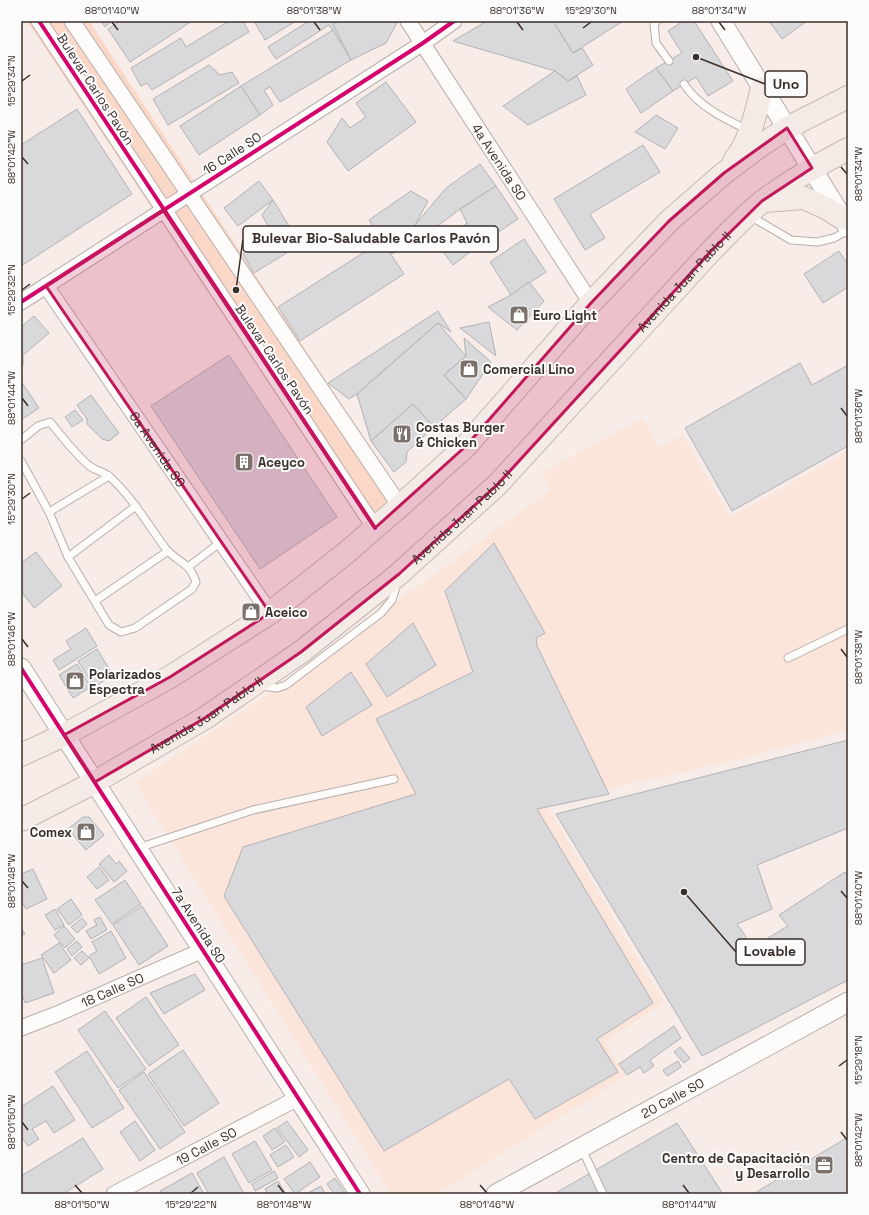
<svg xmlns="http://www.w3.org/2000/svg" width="869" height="1215" viewBox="0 0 869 1215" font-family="'Space Grotesk',sans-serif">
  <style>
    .built { fill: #fbe4da }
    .green { fill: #fbd7c8 }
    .building { fill: #d9d8da; stroke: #b3b2b4 }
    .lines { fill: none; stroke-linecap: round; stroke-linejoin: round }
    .service-casing { stroke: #b9afaa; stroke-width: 9 }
    .minor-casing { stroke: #b9afaa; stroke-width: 17 }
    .tertiary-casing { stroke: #b9afaa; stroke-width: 21 }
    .trunk-casing { stroke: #c7b8b1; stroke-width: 24 }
    .service { stroke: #fefcfb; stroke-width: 7 }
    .minor { stroke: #fefcfb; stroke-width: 15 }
    .tertiary { stroke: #fefcfb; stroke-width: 19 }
    .trunk { stroke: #f4eae6; stroke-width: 22 }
    .cycleway-casing { stroke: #fbfbfb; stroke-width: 6 }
    .cycleway { stroke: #d6006c; stroke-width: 4 }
    .marked { fill: #c2185b; fill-opacity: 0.2; stroke: #c2185b; stroke-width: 3; stroke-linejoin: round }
    .ticks { fill: none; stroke: #3b2f2a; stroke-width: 1.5 }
    .labels { text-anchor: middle; stroke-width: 4; stroke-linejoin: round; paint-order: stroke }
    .street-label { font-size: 13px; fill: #3b2f2a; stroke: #fbfbfb }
    .poi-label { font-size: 13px; font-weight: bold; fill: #3b2f2a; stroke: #fbfbfb; text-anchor: start }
    .leader { fill: none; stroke: #3b2f2a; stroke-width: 1.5 }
    .callout-dot { fill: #3b2f2a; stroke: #fbfbfb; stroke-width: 1.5 }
    .callout { fill: #fbfbfb; stroke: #3b2f2a; stroke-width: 1.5 }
    .callout-label { font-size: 14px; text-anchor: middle; font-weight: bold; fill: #3b2f2a }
    .neatline { fill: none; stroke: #3b2f2a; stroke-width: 1.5 }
    .ticks-label { font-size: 10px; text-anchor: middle; fill: #3b2f2a }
  </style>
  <rect width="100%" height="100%" fill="#f7ece7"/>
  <path class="built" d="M643,418L659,448L682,435L731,517L848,451V730L740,759L545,803L664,1003L605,1042L625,1077L437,1194H391L135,783L285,683L550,490L543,472Z"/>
  <path class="green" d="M27,21H89L254,273L405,499L370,536Z"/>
  <g class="building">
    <path d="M101,21H112L105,27Z"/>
    <path d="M120,21H192L130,62L108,29Z"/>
    <path d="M229,21H243L249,32L152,90L147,83L141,86L131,68L181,38L186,47Z"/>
    <path d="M254,21H296L265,40Z"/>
    <path d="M309,21H335L333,24L346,43L340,42L329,25L276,59L268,47Z"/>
    <path d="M340,21H398L386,43L351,60L333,24Z"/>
    <path d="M487,21H553L573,53L582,48L593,65L568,81L555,71L453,41Z"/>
    <path d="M553,21H623L573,53Z"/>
    <path d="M683,21H694L733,81L708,96L696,77L673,91L656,68L682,53L668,31Z"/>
    <path d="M769,21H807L782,39Z"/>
    <path d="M333,30L351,60L280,102L270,87L264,90L273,105L260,115L241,86Z"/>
    <path d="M209,65L220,75L232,72L239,83L168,125L153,99Z"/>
    <path d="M656,68L673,91L641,113L626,89Z"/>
    <path d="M555,71L568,81L577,76L586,95L528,125L503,106Z"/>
    <path d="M386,82L416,122L348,171L327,142L342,118L350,128L366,117L356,103Z"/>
    <path d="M241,86L260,115L199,155L180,126Z"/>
    <path d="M77,109L132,194L21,266V145Z"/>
    <path d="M656,115L678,128L665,149L635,132Z"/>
    <path d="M643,145L660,172L590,214L605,238L585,250L554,199Z"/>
    <path d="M480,164L496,186L460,209L426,235L415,225L446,188Z"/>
    <path d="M259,181L273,200L238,226L224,208Z"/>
    <path d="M496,186L518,219L482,243L467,223L460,209Z"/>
    <path d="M411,191L428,201L415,225L420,235L392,254L369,220Z"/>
    <path d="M273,200L289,226L273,235L262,215Z"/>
    <path d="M467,223L482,243L453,265L438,245Z"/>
    <path d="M289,226L301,244L254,273L243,254Z"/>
    <path d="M524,239L546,272L511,295L490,262Z"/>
    <path d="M382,241L404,274L300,341L278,307Z"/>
    <path d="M839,251L848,265V287L823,303L804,274Z"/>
    <path d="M529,282L544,301L517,330L488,307L511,295Z"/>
    <path d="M438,311L451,332L438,323L357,394L349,399L328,383Z"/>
    <path d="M34,316L49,333L23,355V365H21V327Z"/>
    <path d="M489,322L496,356L460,328Z"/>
    <path d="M438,323L466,356L444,375L466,399L434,427L413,404L371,441L357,394Z"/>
    <path d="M464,338L491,362L466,399L444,375L466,356Z"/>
    <path d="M229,355L337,517L260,569L151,406Z"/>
    <path d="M800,363L812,385L848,365V446L732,511L685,428Z"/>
    <path d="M21,381L39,408L21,420Z"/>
    <path d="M91,395L119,433L109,441L102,439L87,424V419L77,405Z"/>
    <path d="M413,404L434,427L407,452L406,462L394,472L371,441Z"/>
    <path d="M75,410L83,420L72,427L65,417Z"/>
    <path d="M494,543L545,633L536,638L537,646L609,794L537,809L653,1003L597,1039L618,1072L535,1119L509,1079L384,1151L224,896L243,847L416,794L376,719L473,672L445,591Z"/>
    <path d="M36,552L62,586L34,608L21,591V563Z"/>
    <path d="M413,623L436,665L387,697L366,664Z"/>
    <path d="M86,628L97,646L59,670L53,660L71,649L66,641Z"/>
    <path d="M97,649L113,675L94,687L78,661Z"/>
    <path d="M77,664L91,687L73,698L59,675Z"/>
    <path d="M351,672L372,705L322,736L306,707Z"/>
    <path d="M848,740V828L757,865L772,909L737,924L753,947L788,926L779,915L845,872L848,876V980L702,1056L556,814Z"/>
    <path d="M83,817H89L104,835L86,850L68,829Z"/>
    <path d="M109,855L116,864L119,861L127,871L114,882L99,864Z"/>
    <path d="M99,867L109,880L97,889L87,877Z"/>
    <path d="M33,869L47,899L26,909L21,900V874Z"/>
    <path d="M125,880L141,904L112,924L95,900Z"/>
    <path d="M71,899L82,915L69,925L57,909Z"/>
    <path d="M142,906L168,946L139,965L113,925Z"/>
    <path d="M55,909L64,925L55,930L45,915Z"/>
    <path d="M100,917L107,930L91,939L86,931L97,925L94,920Z"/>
    <path d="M82,918L87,924L77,933L71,927Z"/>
    <path d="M64,926L75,939L65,948L54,935Z"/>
    <path d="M21,927L25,934L21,936Z"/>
    <path d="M111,931L126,958L99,974L89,956L97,951L92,942Z"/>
    <path d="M77,941L82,947L72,956L67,949Z"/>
    <path d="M59,943L71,960L54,973L41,955Z"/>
    <path d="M82,951L89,958L81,965L74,958Z"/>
    <path d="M42,958L54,993L25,1003L21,991V965Z"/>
    <path d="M195,974L205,990L164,1014L150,993Z"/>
    <path d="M146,997L179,1045L149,1066L116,1018Z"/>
    <path d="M105,1011L146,1069L118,1088L78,1030Z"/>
    <path d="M674,1026L681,1038L650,1060L654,1066L644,1073L640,1067L627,1075L619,1064Z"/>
    <path d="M680,1047L690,1058L684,1063L674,1052Z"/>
    <path d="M183,1050L219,1103L184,1126L148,1074Z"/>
    <path d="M87,1051L124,1108L92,1128L55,1072Z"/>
    <path d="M678,1061L681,1067L667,1076L663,1070Z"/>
    <path d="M144,1072L185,1132L160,1149L119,1090Z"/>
    <path d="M53,1086L75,1120L54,1133L46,1121L32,1129L39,1139L28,1146L21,1136V1107Z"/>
    <path d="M135,1121L155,1150L140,1161L120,1132Z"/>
    <path d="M287,1121L308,1150L299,1157L277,1128Z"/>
    <path d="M677,1123L723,1194H554Z"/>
    <path d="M275,1128L285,1142L272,1150L263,1136Z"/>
    <path d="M848,1137V1194H753Z"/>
    <path d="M83,1138L103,1169L63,1194H21V1176Z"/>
    <path d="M255,1141L272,1170L249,1183L232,1154Z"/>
    <path d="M286,1145L294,1157L278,1167L270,1155Z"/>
    <path d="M224,1157L244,1194H209L197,1173Z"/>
    <path d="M310,1162L320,1177L295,1194L284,1179Z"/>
    <path d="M274,1171L278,1178L255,1191L252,1184Z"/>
    <path d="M192,1173L204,1194H161L160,1191Z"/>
    <path d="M335,1178L346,1194H334L327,1184Z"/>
    <path d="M278,1181L286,1194H268L265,1189Z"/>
    <path d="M321,1186L325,1194H306Z"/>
  </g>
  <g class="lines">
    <defs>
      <g id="service">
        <path d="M657,21L654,24L656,43L669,61"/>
        <path d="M684,84C699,107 725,119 748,130"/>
        <path d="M750,216L791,240L817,242L834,238L848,230"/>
        <path d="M21,440L38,426L50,422C60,434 79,459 91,467C97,471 105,472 110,477C133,498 148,525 166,549C178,563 189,561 196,582L192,589L135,628L121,632L109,625L68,557L49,512L21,461"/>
        <path d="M49,512L109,476"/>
        <path d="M68,557L136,506"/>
        <path d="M188,567L221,542"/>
        <path d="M95,601L168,551"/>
        <path d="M788,658L848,629"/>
        <path d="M261,686L277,688L286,685L381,613L392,600L397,583"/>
        <path d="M138,848L253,810L394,779"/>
        <path d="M582,1149L603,1194"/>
      </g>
      <g id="minor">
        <path d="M39,21L375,528"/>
        <path d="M72,21L400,506"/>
        <path id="s1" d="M408,21L591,303"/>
        <path id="s2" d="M46,286L270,613"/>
        <path d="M21,302L423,43L454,21"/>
        <path id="s3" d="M21,1028L57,1014L203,950"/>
        <path id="s4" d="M114,1194L298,1098"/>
      </g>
      <g id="tertiary">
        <path d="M721,21L848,227"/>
        <path d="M21,668L360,1194"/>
        <path id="s5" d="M496,1194L848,1002"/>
      </g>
      <g id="trunk">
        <path d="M734,161C751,139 755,115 762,88"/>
        <path d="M766,201L804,198L826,208L842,218"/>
        <path d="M21,755L64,735L170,677L270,613L346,553L400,506L466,446L591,303L669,221L724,173L760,146L787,128L848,97"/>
        <path id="s6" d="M21,820L95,782L205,718L301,652L399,574L497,485L712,250C728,234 746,214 763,201C790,181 819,164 848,149"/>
      </g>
    </defs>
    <use href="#service" class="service-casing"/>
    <use href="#minor" class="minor-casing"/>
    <use href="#tertiary" class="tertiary-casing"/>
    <use href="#trunk" class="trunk-casing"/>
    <use href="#service" class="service"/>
    <use href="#minor" class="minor"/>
    <use href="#tertiary" class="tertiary"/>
    <use href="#trunk" class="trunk"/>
    <defs>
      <g id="cycleway">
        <path d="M39,21L375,528"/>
        <path d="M21,302L423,43L454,21"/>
        <path d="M21,668L360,1194"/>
      </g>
    </defs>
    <use href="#cycleway" class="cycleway-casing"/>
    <use href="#cycleway" class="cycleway"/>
  </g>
  <path class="marked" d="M787,128L812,168L762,201L712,250L497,485L399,574L301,652L205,718L95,782L64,735L170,677L270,613L46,286L163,210L375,528L466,446L591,303L669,221L724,173Z"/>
  <path class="ticks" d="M112,22L118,30M314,22L320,30M517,22L523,30M719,22L725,30M583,28L591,22M22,81L30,75M22,157L28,164M841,167L847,174M22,290L30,284M22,398L28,406M841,408L847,416M22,499L30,493M22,639L28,647M841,649L847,657M22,881L28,888M841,891L847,898M839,1066L847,1060M22,1122L28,1130M841,1132L847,1140M75,1185L82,1193M278,1185L284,1193M480,1185L487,1193M683,1185L689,1193M191,1193L198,1187"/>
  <defs>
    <symbol id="shop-square" viewBox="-11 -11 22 22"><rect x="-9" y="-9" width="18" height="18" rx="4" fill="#7d716c" stroke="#fbfbfb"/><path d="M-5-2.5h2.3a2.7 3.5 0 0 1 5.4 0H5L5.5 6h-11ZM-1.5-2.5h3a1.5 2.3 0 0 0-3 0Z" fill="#fff"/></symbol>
    <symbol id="restaurant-square" viewBox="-11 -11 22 22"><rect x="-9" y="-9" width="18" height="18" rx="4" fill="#7d716c" stroke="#fbfbfb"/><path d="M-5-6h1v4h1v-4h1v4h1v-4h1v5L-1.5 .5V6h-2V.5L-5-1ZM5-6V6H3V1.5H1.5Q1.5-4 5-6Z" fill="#fff"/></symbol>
    <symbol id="building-square" viewBox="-11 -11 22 22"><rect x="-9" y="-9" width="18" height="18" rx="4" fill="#7d716c" stroke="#fbfbfb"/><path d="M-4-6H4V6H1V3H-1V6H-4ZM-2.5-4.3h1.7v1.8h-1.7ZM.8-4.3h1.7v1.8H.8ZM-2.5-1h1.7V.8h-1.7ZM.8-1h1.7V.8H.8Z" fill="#fff"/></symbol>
    <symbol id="office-square" viewBox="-11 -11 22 22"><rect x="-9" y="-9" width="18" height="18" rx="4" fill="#7d716c" stroke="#fbfbfb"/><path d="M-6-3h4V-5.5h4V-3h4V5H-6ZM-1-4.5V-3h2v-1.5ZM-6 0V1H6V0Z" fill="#fff"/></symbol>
  </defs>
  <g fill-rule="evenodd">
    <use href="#shop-square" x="508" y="304" width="22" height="22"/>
    <use href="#shop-square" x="458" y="358" width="22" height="22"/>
    <use href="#restaurant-square" x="391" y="423" width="22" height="22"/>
    <use href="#building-square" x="233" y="451" width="22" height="22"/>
    <use href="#shop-square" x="240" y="601" width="22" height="22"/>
    <use href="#shop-square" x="64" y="670" width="22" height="22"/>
    <use href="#shop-square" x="75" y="821" width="22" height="22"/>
    <use href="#office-square" x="813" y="1154" width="22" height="22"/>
  </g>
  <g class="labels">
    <g class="street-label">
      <text transform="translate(96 89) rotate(57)" y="5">Bulevar Carlos Pavón</text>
      <text transform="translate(232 153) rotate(-33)" y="5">16 Calle SO</text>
      <text dy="5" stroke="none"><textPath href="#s1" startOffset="168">4a Avenida SO</textPath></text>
      <text dy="5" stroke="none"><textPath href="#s6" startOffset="861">Avenida Juan Pablo II</textPath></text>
      <text transform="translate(275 359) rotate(56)" y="5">Bulevar Carlos Pavón</text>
      <text dy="5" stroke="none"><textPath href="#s2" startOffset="198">6a Avenida SO</textPath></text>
      <text dy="5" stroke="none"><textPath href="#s6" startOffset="537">Avenida Juan Pablo II</textPath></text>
      <text dy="5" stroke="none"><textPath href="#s6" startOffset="213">Avenida Juan Pablo II</textPath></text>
      <text transform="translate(199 925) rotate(57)" y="5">7a Avenida SO</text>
      <text dy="5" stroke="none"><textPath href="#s3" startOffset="99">18 Calle SO</textPath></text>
      <text dy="5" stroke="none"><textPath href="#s5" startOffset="201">20 Calle SO</textPath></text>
      <text dy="5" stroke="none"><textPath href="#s4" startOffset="104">19 Calle SO</textPath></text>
    </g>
    <g class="poi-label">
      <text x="533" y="320">Euro Light</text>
      <text x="483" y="374">Comercial Lino</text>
      <text x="416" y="432">Costas Burger<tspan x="416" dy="15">&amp; Chicken</tspan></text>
      <text x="258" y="467">Aceyco</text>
      <text x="265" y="617">Aceico</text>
      <text x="89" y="679">Polarizados<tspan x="89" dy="15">Espectra</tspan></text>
      <text x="72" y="837" text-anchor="end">Comex</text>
      <text x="810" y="1163" text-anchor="end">Centro de Capacitación<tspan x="810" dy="15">y Desarrollo</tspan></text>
    </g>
  </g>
  <path class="leader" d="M696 57L765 84M236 290L243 239M684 892L736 952"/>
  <g class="callout-dot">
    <circle cx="696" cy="57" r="4"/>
    <circle cx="236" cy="290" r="4"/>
    <circle cx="684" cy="892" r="4"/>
  </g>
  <g class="callout">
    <rect x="765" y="71" width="42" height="26" rx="4"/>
    <rect x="243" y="226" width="255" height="26" rx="4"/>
    <rect x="736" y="939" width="69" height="26" rx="4"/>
  </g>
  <g class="callout-label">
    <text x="786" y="89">Uno</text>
    <text x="371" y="243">Bulevar Bio-Saludable Carlos Pavón</text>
    <text x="770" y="956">Lovable</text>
  </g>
  <rect width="869" height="1215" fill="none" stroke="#fbfbfb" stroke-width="44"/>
  <rect x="22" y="22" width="825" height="1171" class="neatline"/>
  <g class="ticks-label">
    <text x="112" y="14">88°01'40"W</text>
    <text x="314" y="14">88°01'38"W</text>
    <text x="517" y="14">88°01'36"W</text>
    <text x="591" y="14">15°29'30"N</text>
    <text x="719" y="14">88°01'34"W</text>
    <text transform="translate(11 81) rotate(-90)" y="4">15°29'34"N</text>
    <text transform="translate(11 157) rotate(-90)" y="4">88°01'42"W</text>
    <text transform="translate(858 174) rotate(-90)" y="4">88°01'34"W</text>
    <text transform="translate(11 290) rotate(-90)" y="4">15°29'32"N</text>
    <text transform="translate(11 398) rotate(-90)" y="4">88°01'44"W</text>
    <text transform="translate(858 416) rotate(-90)" y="4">88°01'36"W</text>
    <text transform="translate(11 499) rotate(-90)" y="4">15°29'30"N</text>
    <text transform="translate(11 639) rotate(-90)" y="4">88°01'46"W</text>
    <text transform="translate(858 657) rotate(-90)" y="4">88°01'38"W</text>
    <text transform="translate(11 881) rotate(-90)" y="4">88°01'48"W</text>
    <text transform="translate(858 898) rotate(-90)" y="4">88°01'40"W</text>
    <text transform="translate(858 1060) rotate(-90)" y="4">15°29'18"N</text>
    <text transform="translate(11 1122) rotate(-90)" y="4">88°01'50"W</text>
    <text transform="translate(858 1140) rotate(-90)" y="4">88°01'42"W</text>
    <text x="82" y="1208">88°01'50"W</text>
    <text x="191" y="1208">15°29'22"N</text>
    <text x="284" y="1208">88°01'48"W</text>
    <text x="487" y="1208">88°01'46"W</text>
    <text x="689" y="1208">88°01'44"W</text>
  </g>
</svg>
